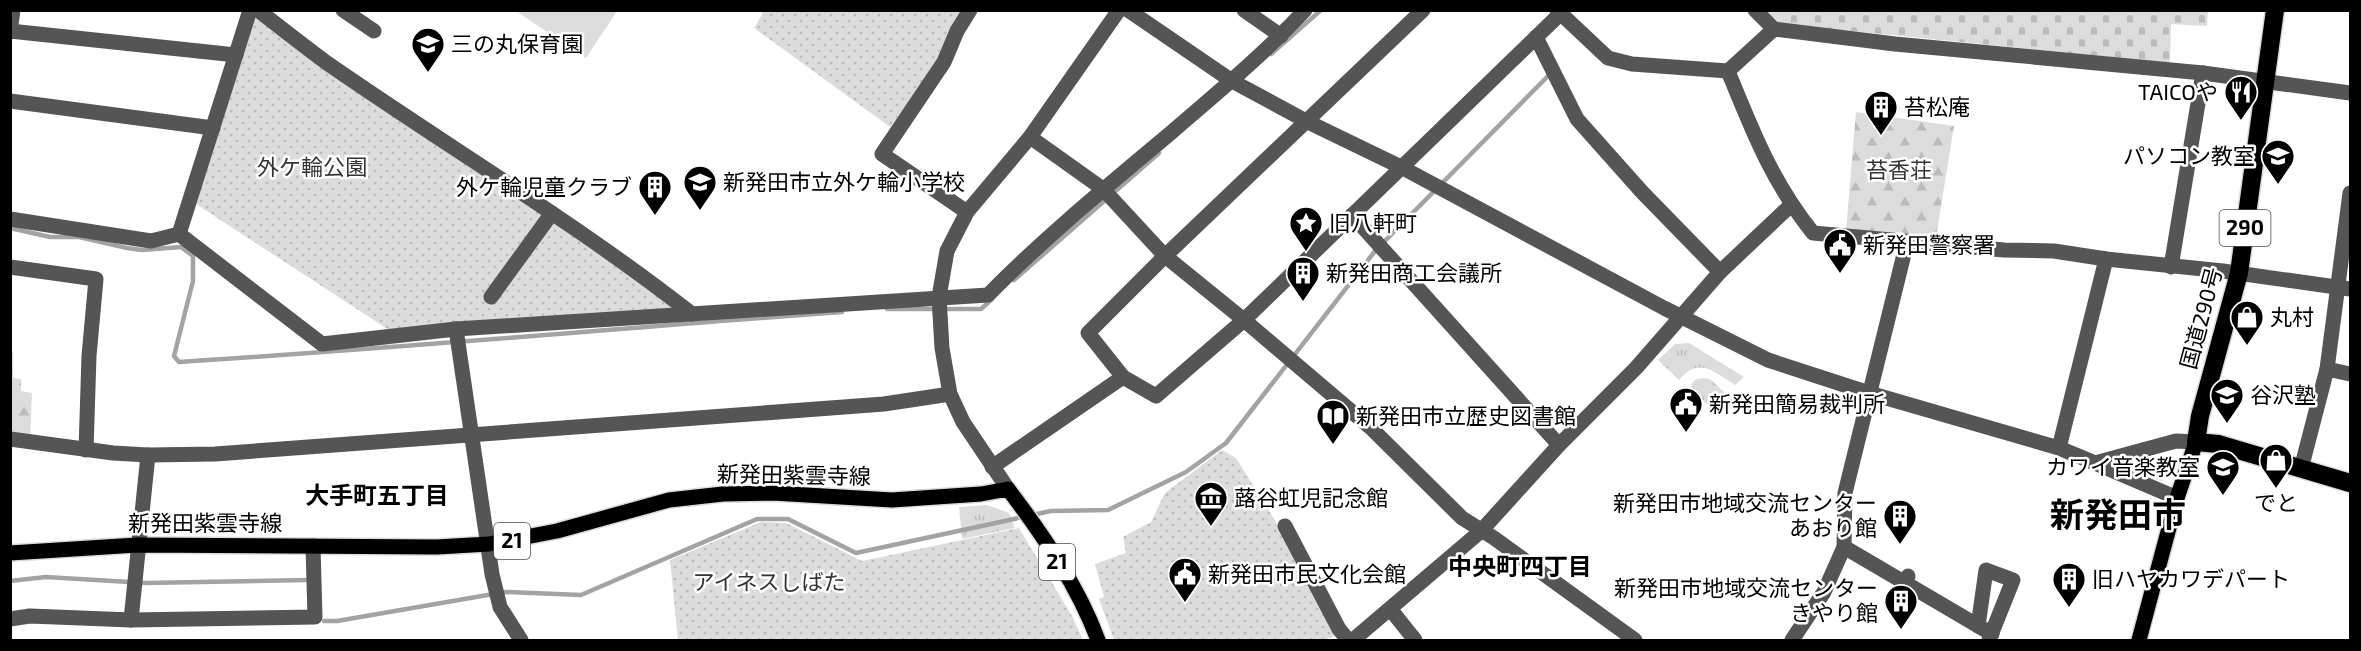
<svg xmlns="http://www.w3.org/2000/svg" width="2361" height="651" viewBox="0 0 2361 651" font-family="'Exo 2','Noto Sans JP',sans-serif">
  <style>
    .grass { fill: url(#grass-tufts) }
    .forest { fill: url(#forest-firs) }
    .cemetery { fill: url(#cemetery-stones) }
    .park { fill: url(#park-dots) }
    .garden { fill: #dcdcdc }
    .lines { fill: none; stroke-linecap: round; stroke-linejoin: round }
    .stream { stroke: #a3a3a3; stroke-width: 4.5 }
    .major-casing { stroke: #dbdbdb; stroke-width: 18 }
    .highway-casing { stroke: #dbdbdb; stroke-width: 21 }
    .minor { stroke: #555; stroke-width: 15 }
    .major { stroke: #000; stroke-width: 15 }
    .highway { stroke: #000; stroke-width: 18 }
    .labels { text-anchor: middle; stroke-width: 5; stroke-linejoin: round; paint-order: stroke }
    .shield { fill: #fff; stroke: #4c4c4c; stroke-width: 1.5 }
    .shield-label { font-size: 21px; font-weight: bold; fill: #000 }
    .poi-label { font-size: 22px; fill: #000; stroke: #fff; text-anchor: start }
    .park-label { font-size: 22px; fill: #333; stroke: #fff }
    .street-label { font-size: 22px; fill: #000; stroke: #fff }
    .neighbourhood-label { font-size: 24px; font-weight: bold; fill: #000; stroke: #fff }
    .town-label { font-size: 34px; font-weight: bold; fill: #000; stroke: #fff }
  </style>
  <defs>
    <pattern id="grass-tufts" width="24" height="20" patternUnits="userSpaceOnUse" patternTransform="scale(1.5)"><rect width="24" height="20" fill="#dcdcdc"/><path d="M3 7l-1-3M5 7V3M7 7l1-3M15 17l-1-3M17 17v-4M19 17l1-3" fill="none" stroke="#bbb"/></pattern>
    <pattern id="forest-firs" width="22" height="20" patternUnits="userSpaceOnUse" patternTransform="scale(1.5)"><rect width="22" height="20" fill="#dcdcdc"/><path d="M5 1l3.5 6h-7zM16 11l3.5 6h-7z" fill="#bbb"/></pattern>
    <pattern id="cemetery-stones" width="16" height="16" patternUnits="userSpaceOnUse" patternTransform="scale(1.5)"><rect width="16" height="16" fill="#dcdcdc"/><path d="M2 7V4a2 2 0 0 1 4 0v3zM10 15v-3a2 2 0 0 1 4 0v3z" fill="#bbb"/></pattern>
    <pattern id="park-dots" width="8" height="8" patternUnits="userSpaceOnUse" patternTransform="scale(1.5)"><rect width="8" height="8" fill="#dcdcdc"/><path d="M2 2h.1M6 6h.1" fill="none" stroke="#bbb" stroke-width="1.8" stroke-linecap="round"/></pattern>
  </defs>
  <rect width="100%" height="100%" fill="#fff"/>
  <g class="grass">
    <path d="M1689,343L1744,377L1735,385C1714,372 1699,356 1679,380L1658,360L1675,344Z"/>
    <path d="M1702,378L1710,379L1726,394L1712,409L1692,389L1691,385L1695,380Z"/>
    <path d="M987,505L1009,513L1015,528L962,539L959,507Z"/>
  </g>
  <g class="forest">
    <path d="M1856,112L1954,126L1936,237L1846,231Z"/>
    <path d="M11,352H13V378L21,379V391L32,393L30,442L11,439Z"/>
  </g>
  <path class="cemetery" d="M1766,11H2208L2207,26L2171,24L2170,63L1781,24Z"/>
  <g class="park">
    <path d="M760,11H964L942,58L890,127L754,28L763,13Z"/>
    <path d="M257,13L670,304L671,308L389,330L196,204Z"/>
    <path d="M1222,450L1236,458L1279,527L1336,636L1322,640H1114L1099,599L1104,597L1095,564L1126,553L1123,537L1151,522L1165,493Z"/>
    <path d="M2170,456L2163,481L2146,477L2127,468Z"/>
    <path d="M761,522L786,523L862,561L1019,528L1072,616L1083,640H678L670,560Z"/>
  </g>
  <path class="garden" d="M516,11H617L586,58Z"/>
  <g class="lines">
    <g class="stream">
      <path d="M1271,54L1321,10"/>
      <path d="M10,228L50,237H79L127,248L142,250L181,247L193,256V281L174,356L179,362C400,348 621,328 842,312"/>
      <path d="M1014,280L1159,153"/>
      <path d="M887,309H981L992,299"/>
      <path d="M1032,515L1051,511L1108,510L1186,472L1226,443L1375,251L1548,76"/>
      <path d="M10,581L46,577L146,583L308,580"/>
      <path d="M324,621H337L505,592L581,595L757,519H788L856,553L1023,517"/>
    </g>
    <defs>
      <g id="major">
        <path d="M10,553L137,545L437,547L489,544L557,531L669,500L723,494L773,493L892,500L981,494L1008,489C1043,535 1078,586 1098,640"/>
        <path d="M2139,640L2177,498L2196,442"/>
      </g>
      <path id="highway" d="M2275,10L2239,273L2200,416L2196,442L2218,444L2350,483"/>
    </defs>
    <use href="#major" class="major-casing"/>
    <use href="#highway" class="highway-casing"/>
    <g class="minor">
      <path d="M258,10C281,28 304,46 327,63C448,147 576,223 692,314"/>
      <path d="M343,10L374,31"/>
      <path d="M1128,10L1232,81L1308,122L1401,167L1664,308L1768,360L1869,393L2059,448L2095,463L2176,441L2196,442"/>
      <path d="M1244,10L1281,36"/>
      <path d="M1423,10L1165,256L1088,333L1123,377L1156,396L1244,320L1560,14"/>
      <path d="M1557,10L1608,58L1632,64L1728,71L1774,29"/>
      <path d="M1755,10L1774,29L1895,44L2203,73L2350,93"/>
      <path d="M10,31L236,55"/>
      <path d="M10,32L13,10"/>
      <path d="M1536,37L1577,119L1642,192L1720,272"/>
      <path d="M1728,71C1752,130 1772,182 1813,233L2004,250L2054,251L2106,259L2223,271L2350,289"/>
      <path d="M10,101L213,128"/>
      <path d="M1030,137L1103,189L1165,256L1244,320L1371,428L1462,518L1494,538L1635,640"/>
      <path d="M967,212L882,154L944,62L957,31L970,10"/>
      <path d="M1352,215L1559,445"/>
      <path d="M10,219L151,241L179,234"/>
      <path d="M179,234L322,344L456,329L988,295C1046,236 1110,184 1173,131C1218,92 1264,54 1305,10"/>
      <path d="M179,234L250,10"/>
      <path d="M10,267L96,279L89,356L86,450"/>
      <path d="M2171,267L2203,73"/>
      <path d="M491,297L552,213"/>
      <path d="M456,329L492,574L500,607L521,640"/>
      <path d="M2327,369L2350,374"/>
      <path d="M10,439L113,453L148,455L215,454L884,404L950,394"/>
      <path d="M2059,448L2106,259"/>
      <path d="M2095,463L2177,498"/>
      <path d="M992,467L1123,377"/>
      <path d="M2301,469L2327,369L2350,193"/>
      <path d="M1008,489L963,422L950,394L942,348L939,297L947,251L967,212L1030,137L1119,10"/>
      <path d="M1285,526L1339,629L1348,640"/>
      <path d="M1844,547L1992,634"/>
      <path d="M1896,600L1908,576"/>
      <path d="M1391,610L1415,640"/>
      <path d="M10,619L30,616L131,620L315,617L313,546"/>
      <path d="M131,620L148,455"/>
      <path d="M1978,626L1986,570L2013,580L1989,640"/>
      <path d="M1353,640L1481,531L1559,445L1636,368L1720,272L1791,205"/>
      <path d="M1792,640L1824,592L1844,547L1845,493L1907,242"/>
    </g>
    <use href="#major" class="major"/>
    <use href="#highway" class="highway"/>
  </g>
  <defs>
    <symbol id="school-pin" viewBox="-11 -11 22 30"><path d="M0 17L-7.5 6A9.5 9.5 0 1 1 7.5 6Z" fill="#000" stroke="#fff"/><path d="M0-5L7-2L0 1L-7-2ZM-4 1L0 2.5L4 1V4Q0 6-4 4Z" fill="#fff"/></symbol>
    <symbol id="restaurant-pin" viewBox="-11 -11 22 30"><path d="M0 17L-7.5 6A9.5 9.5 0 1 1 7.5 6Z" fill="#000" stroke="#fff"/><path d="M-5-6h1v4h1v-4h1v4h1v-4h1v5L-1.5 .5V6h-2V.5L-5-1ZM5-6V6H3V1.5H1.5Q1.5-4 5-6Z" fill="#fff"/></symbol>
    <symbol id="building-pin" viewBox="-11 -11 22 30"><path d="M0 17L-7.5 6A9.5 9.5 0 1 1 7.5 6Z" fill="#000" stroke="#fff"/><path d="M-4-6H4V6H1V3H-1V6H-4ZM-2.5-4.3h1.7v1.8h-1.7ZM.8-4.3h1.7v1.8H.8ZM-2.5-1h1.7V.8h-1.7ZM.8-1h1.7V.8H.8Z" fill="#fff"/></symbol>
    <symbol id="sight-pin" viewBox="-11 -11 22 30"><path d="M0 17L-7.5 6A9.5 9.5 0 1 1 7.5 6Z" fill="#000" stroke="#fff"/><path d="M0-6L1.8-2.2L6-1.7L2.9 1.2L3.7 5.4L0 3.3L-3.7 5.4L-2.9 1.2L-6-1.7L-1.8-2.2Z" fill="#fff"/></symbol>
    <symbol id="civic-pin" viewBox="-11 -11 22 30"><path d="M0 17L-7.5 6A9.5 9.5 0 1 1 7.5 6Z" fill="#000" stroke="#fff"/><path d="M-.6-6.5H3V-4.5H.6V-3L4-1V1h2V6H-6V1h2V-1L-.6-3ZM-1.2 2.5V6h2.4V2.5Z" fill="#fff"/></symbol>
    <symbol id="shop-pin" viewBox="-11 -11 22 30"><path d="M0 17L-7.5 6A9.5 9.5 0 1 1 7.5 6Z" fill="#000" stroke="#fff"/><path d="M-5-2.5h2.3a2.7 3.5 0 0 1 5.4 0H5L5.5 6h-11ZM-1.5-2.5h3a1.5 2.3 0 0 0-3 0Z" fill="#fff"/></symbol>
    <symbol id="library-pin" viewBox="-11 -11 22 30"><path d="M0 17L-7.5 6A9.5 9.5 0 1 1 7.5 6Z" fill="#000" stroke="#fff"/><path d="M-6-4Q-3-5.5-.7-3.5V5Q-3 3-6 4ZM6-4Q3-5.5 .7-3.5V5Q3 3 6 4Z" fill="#fff"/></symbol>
    <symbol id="museum-pin" viewBox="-11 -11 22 30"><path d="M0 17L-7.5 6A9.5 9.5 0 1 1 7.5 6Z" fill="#000" stroke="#fff"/><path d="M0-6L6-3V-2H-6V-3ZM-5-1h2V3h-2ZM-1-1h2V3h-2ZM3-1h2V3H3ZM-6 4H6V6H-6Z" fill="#fff"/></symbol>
  </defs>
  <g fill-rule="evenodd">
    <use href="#school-pin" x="409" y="25" width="38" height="52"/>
    <use href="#restaurant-pin" x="2222" y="73" width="38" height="52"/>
    <use href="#building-pin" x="1862" y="88" width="38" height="52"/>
    <use href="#school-pin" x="2259" y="137" width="38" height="52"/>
    <use href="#school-pin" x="681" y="163" width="38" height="52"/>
    <use href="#building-pin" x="636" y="168" width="38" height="52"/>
    <use href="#sight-pin" x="1287" y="204" width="38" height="52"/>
    <use href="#civic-pin" x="1821" y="226" width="38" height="52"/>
    <use href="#building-pin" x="1284" y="254" width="38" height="52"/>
    <use href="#shop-pin" x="2228" y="298" width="38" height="52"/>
    <use href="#school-pin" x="2208" y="376" width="38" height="52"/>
    <use href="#civic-pin" x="1667" y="385" width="38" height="52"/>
    <use href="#library-pin" x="1314" y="397" width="38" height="52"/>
    <use href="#shop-pin" x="2257" y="441" width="38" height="52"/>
    <use href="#school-pin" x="2204" y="448" width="38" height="52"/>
    <use href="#museum-pin" x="1192" y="479" width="38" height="52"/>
    <use href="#building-pin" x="1881" y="497" width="38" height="52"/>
    <use href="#civic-pin" x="1166" y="555" width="38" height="52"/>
    <use href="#building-pin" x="2050" y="560" width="38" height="52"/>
    <use href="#building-pin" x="1882" y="582" width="38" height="52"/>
  </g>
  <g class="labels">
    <g class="shield">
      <rect x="2219.5" y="210" width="51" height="36" rx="4.5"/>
      <rect x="494" y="523" width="36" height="36" rx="4.5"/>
      <rect x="1039" y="544" width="36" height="36" rx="4.5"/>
    </g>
    <g class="shield-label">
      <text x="2245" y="235">290</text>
      <text x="512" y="548">21</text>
      <text x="1057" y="569">21</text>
    </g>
    <g class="poi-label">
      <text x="451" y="52">三の丸保育園</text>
      <text x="2218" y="100" text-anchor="end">TAICOや</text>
      <text x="1904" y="115">苔松庵</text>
      <text x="2255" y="164" text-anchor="end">パソコン教室</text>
      <text x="723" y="190">新発田市立外ケ輪小学校</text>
      <text x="632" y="195" text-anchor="end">外ケ輪児童クラブ</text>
      <text x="1329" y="231">旧八軒町</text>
      <text x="1863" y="253">新発田警察署</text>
      <text x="1326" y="281">新発田商工会議所</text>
      <text x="2270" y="325">丸村</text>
      <text x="2250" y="403">谷沢塾</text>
      <text x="1709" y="412">新発田簡易裁判所</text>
      <text x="1356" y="424">新発田市立歴史図書館</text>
      <text x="2200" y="475" text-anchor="end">カワイ音楽教室</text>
      <text x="1234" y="506">蕗谷虹児記念館</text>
      <text x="1877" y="511" text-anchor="end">新発田市地域交流センター<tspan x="1877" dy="25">あおり館</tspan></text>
      <text x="2276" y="511" text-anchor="middle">でと</text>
      <text x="1208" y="582">新発田市民文化会館</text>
      <text x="2092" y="587">旧ハヤカワデパート</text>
      <text x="1878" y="596" text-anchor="end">新発田市地域交流センター<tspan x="1878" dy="25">きやり館</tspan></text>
    </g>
    <g class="park-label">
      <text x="312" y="175">外ケ輪公園</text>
      <text x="1899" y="178">苔香荘</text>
      <text x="769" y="590">アイネスしばた</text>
    </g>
    <g class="street-label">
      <text transform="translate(2201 318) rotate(-75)" y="8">国道290号</text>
      <text transform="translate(794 475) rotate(1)" y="8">新発田紫雲寺線</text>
      <text x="205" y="531">新発田紫雲寺線</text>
    </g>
    <g class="neighbourhood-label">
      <text x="377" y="504">大手町五丁目</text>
      <text x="1520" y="575">中央町四丁目</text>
    </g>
    <g class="town-label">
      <text x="2118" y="527">新発田市</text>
    </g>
  </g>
  <rect width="2361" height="651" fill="none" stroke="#000000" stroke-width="24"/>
</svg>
